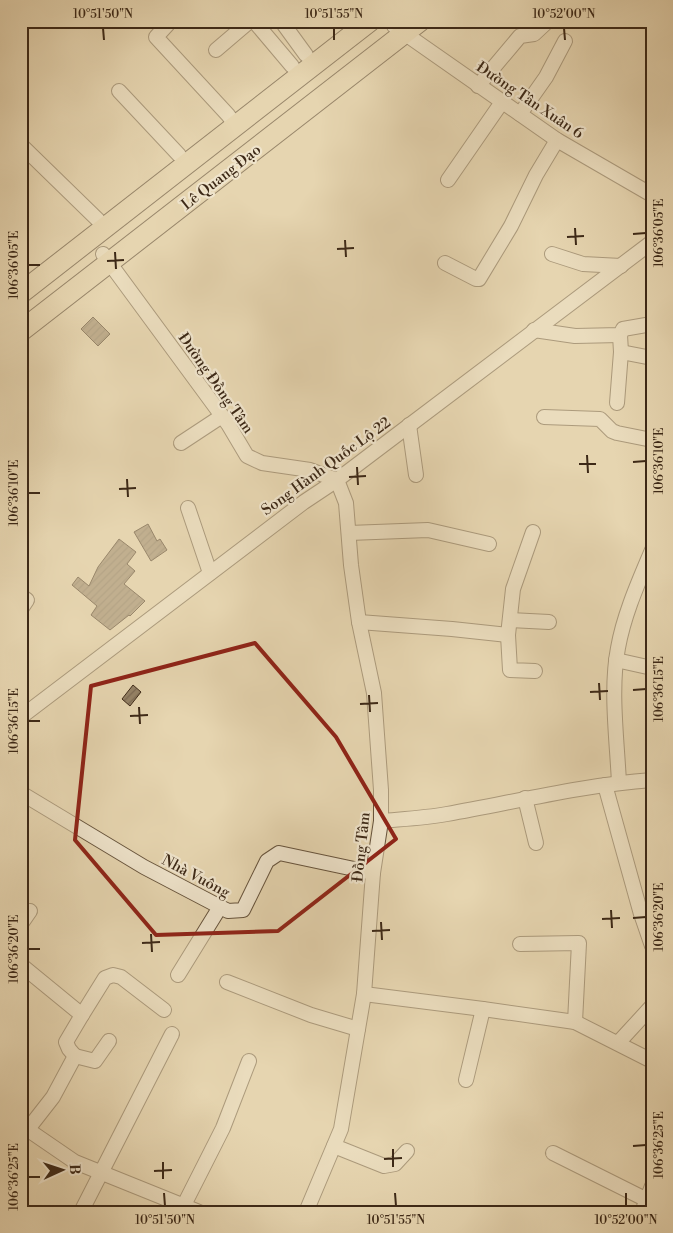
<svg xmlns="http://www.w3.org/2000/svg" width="673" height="1233" viewBox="0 0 673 1233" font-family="'Libre Bodoni',serif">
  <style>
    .building { fill: url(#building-hatch); stroke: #3d2917 }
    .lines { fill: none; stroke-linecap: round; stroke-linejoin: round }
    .minor-casing { stroke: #67543d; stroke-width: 16 }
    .highway-casing { stroke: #3d2917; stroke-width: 22 }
    .minor { stroke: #efe4cc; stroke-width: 14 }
    .highway { stroke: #e6d5b0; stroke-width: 20 }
    .marked { fill: none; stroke: #8f2418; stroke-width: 4; stroke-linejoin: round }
    .ticks { fill: none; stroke: #3d2917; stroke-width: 2 }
    .labels { text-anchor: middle; stroke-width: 4.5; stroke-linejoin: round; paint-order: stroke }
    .street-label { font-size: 15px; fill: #3d2917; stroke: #efe4cc }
    .neatline { fill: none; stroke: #3d2917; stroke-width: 2 }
    .ticks-label { font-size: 12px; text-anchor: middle; fill: #3d2917 }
  </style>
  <defs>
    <pattern id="building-hatch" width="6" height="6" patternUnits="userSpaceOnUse" patternTransform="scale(1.25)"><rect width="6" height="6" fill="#958267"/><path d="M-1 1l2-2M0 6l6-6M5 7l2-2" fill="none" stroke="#7b6a54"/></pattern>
  </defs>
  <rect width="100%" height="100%" fill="#e6d5b0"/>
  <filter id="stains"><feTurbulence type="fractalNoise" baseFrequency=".004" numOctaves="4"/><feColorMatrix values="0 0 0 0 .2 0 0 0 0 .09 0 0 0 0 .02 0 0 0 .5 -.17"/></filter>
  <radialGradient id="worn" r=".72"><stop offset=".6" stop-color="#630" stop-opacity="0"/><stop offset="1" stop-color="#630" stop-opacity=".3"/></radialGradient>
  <g class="building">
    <path d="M93,317L110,334L98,346L81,329Z"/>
    <path d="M148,524L157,541L160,539L167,550L151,561L134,532Z"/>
    <path d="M119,539L136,552L127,564L135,571L124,584L145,601L130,616L129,615L110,630L91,615L97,606L72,585L78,577L89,586L98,567Z"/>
    <path d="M133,685L141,692L130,706L122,699Z"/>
  </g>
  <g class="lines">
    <defs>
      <g id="minor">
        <path d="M165,21L168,24L156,37L228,115L236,126"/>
        <path d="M254,21L292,66"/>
        <path d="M282,22L306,55"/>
        <path d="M21,23L24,21"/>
        <path d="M394,26L557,140L652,195"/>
        <path d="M216,50L250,21"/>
        <path d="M478,86L520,36L534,34L548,21"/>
        <path d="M119,91L179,155"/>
        <path d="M520,114L546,77L565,41"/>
        <path d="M21,145L98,220"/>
        <path d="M448,180L502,102"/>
        <path d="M103,254L228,424L247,456L262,463L310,470L337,480L346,503L351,565L359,622L374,693L381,790V821L373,873L364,994L341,1129L306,1212"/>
        <path d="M552,254L583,264L621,266"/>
        <path d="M445,263L476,279H479L511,226L536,175L557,140"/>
        <path d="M534,330L575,336L620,335L623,329L646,325"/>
        <path d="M621,352L652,358"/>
        <path d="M617,403L621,352L620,335"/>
        <path d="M544,417L600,419L612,431L617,433L652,440"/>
        <path d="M409,425L416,475"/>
        <path d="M181,443L222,416"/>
        <path d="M188,508L210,573"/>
        <path d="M533,532L513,589L508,635L510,670L535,671"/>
        <path d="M349,533L428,530L489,544"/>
        <path d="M21,596L27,600L21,609"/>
        <path d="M510,620L549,622"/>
        <path d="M359,622L452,629L508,635"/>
        <path d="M616,660L652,668"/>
        <path d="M21,717L304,502L337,480L652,242"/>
        <path d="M619,783C617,740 610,689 618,648C624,614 639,581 652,550"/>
        <path d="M605,785L641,914L652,946"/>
        <path d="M21,793L144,867L228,911L243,910L267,861L279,853L373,873"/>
        <path d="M525,798L536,843"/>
        <path d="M381,821C403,819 425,818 447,814C515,802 582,785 652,780"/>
        <path d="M21,924L30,911"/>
        <path d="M520,944L579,943L575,1022"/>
        <path d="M21,965L82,1015L66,1042L69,1049L75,1056L53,1097L28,1129"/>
        <path d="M178,975L220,907"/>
        <path d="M227,982L311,1015L358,1029"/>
        <path d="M364,994L483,1009L575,1022L652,1061"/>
        <path d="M82,1015L105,978L113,975L121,977L164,1010"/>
        <path d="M618,1043L652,1006"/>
        <path d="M75,1056L95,1061L109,1041"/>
        <path d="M466,1080L483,1009"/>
        <path d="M21,1125L75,1162L199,1212"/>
        <path d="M334,1146L384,1166L395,1164L407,1151"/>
        <path d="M553,1153L647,1200"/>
        <path d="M184,1205L223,1128L249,1061"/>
        <path d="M81,1212L172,1034"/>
        <path d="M642,1212L652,1186"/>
      </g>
      <g id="highway">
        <path d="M21,293L370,21"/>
        <path d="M21,331L420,21"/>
      </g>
    </defs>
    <use href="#minor" class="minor-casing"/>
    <use href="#highway" class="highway-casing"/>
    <use href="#minor" class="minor"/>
    <use href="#highway" class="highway"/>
  </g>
  <path d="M0 0H673V1233H0ZM255,643L336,737L396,839L278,931L156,935L75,840L91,686Z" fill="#e6d5b0" fill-opacity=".55" fill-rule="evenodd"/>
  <path class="marked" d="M255,643L336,737L396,839L278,931L156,935L75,840L91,686Z"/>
  <path class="ticks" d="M103,28L104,40M334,28V40M564,28L565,40M575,228L576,245M633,234L646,233M567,237L584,236M345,240L346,257M337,249L354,248M115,252L116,269M107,261L124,260M28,265H40M587,455L588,473M633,462L646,461M579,464H596M357,467L358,485M349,477L366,476M127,479L128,497M119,489L136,488M28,493H40M599,683L600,700M633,690L646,689M590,692L608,691M369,695L370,712M360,704L378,703M139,707L140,724M130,716L148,715M28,721H40M611,910L612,928M633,918L646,917M602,919L620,918M381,922L382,940M372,931L390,930M151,934L152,952M142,943L160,942M28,949H40M633,1146L646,1145M393,1149V1167M384,1159L402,1158M163,1162V1179M154,1171L172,1170M28,1177H40M164,1193L165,1206M395,1193L396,1206M626,1193V1206"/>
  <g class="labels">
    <g class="street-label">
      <text transform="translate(530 100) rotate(34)" y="5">Đường Tân Xuân 6</text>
      <text transform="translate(221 177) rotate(-38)" y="5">Lê Quang Đạo</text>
      <text transform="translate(216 383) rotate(55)" y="5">Đường Đồng Tâm</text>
      <text transform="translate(326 466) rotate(-36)" y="5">Song Hành Quốc Lộ 22</text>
      <text transform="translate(361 847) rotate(-84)" y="5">Đồng Tâm</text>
      <text transform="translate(196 876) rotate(28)" y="5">Nhà Vuông</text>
    </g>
  </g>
  <rect width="673" height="1233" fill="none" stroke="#e6d5b0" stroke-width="55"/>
  <g transform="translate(62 1170) rotate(87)" stroke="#efe4cc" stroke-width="4" paint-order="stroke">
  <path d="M0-4L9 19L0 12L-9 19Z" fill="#3d2917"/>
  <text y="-8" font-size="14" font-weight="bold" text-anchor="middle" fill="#3d2917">B</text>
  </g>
  <rect x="28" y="28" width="618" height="1178" class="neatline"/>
  <g class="ticks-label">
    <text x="103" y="18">10°51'50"N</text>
    <text x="334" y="18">10°51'55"N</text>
    <text x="564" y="18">10°52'00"N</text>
    <text transform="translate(659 233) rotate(-90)" y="4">106°36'05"E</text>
    <text transform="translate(14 265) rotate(-90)" y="4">106°36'05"E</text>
    <text transform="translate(659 461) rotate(-90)" y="4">106°36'10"E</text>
    <text transform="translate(14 493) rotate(-90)" y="4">106°36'10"E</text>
    <text transform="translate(659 689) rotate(-90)" y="4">106°36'15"E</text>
    <text transform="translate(14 721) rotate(-90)" y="4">106°36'15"E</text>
    <text transform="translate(659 917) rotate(-90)" y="4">106°36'20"E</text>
    <text transform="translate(14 949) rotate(-90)" y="4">106°36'20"E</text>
    <text transform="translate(659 1145) rotate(-90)" y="4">106°36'25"E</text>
    <text transform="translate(14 1177) rotate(-90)" y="4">106°36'25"E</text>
    <text x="165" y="1224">10°51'50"N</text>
    <text x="396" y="1224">10°51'55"N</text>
    <text x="626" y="1224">10°52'00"N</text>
  </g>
  <rect width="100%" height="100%" filter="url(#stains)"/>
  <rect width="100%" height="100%" fill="url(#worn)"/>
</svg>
